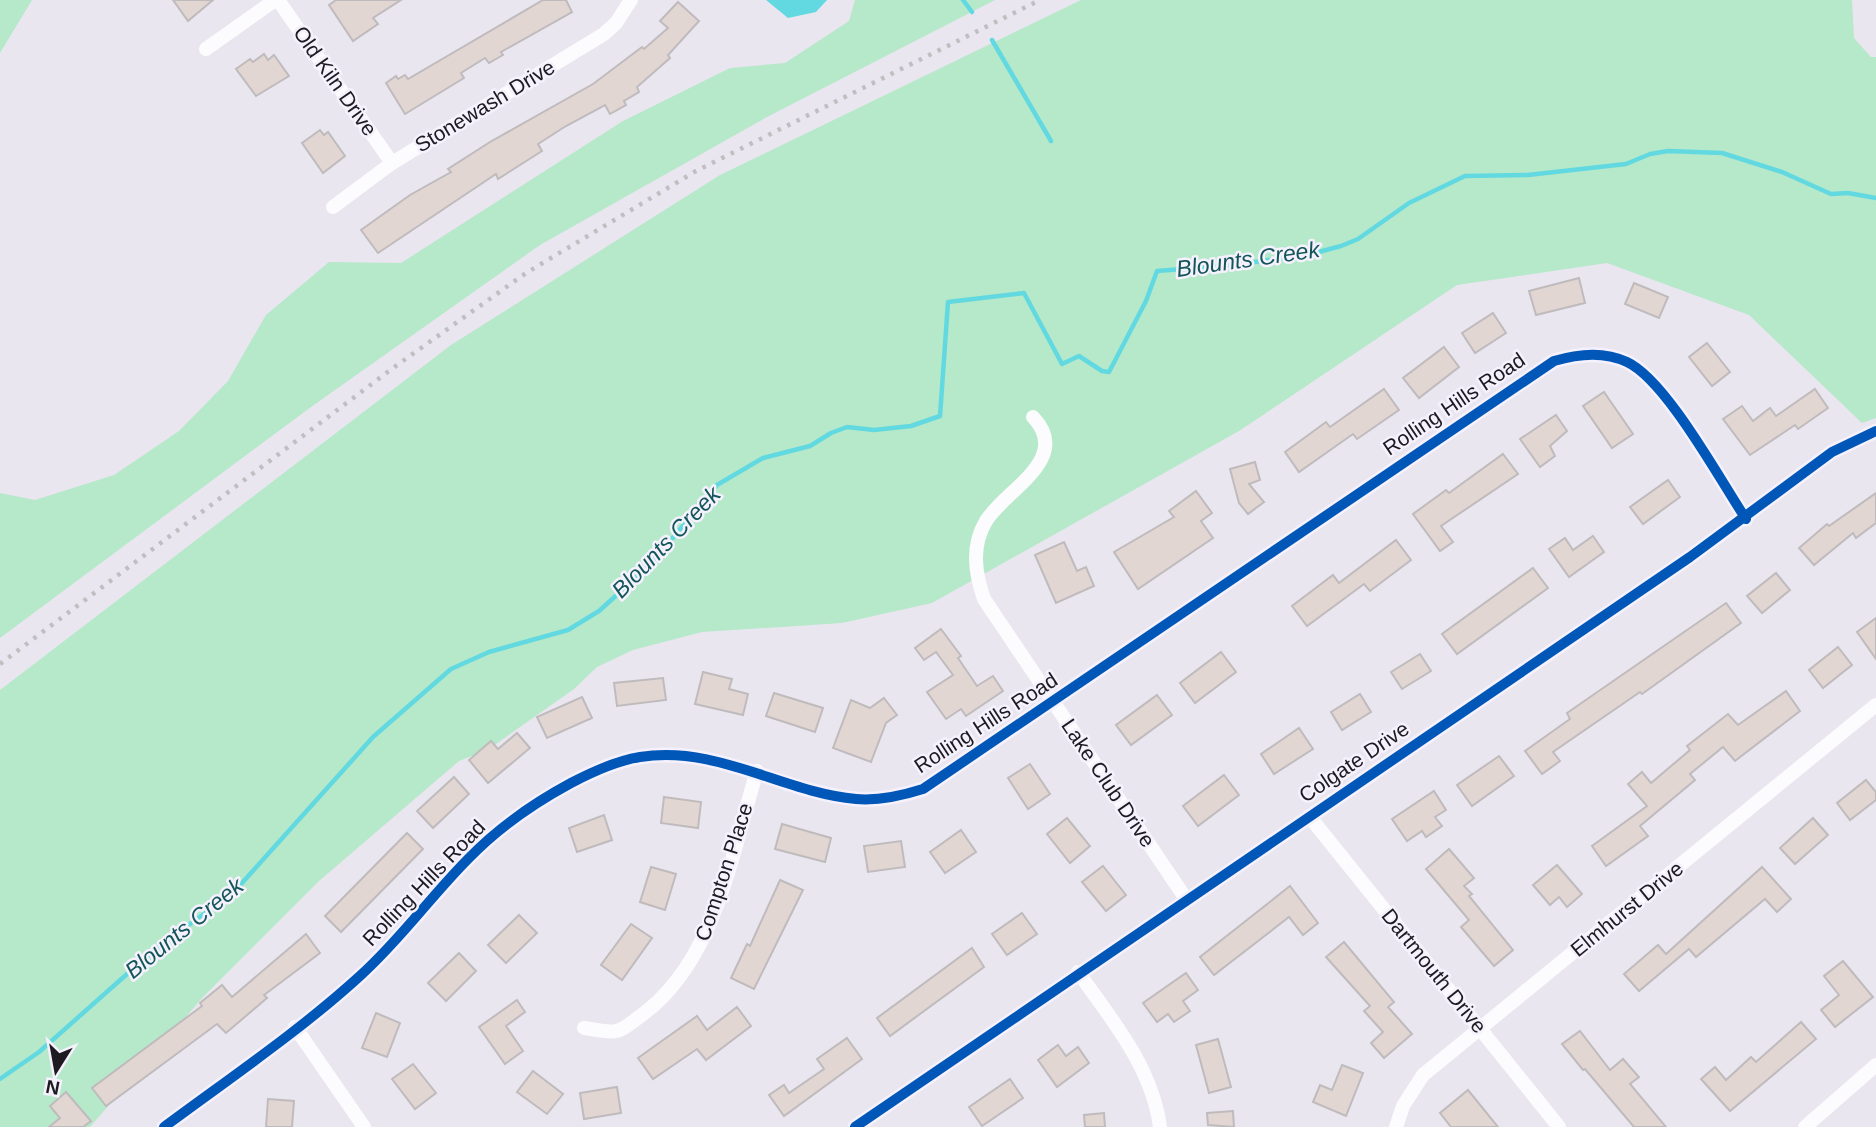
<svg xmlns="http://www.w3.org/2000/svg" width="1876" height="1127" viewBox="0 0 1876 1127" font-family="Arial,sans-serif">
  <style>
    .green { fill: #b6e8ca }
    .water { fill: #62d9e1 }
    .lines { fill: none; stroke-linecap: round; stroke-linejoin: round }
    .stream { stroke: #62d9e1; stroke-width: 4.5 }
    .building { fill: #e2d6d3; stroke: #bfbbbd; stroke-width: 2 }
    .street { stroke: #fcfbfd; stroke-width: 14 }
    .rail { stroke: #bfbec0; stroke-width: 4.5; stroke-dasharray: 3.5 7; stroke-linecap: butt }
    .cycleway-casing { stroke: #f5f1fd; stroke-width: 15 }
    .cycleway { stroke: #0057b8; stroke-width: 10 }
    .labels { text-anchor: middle; stroke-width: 5; stroke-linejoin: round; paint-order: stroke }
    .street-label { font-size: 21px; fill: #1d1b20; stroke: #f5f1fd }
    .water-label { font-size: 23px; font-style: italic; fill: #135659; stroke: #f5f1fd }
  </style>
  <rect width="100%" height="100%" fill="#eae6f0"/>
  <g class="green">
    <path d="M0,0H32L0,53Z"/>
    <path d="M855,0H995L767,117L540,245L311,407L0,638V493L35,500L114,475L179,431L228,381L266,315L329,262L401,263L623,121L730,68L785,63L849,21Z"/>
    <path d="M1081,0H1852L1854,38L1871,57H1876V418L1862,423L1749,315L1607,263L1457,285L1239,431L932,603L842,623L702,632L633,650L597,667L574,689L489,749L459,761L319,881L204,996L90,1127H0V690L451,345L720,175Z"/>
  </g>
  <path class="water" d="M766,0H827L816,12L788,18Z"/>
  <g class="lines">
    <g class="stream">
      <path d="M963,0L972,12"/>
      <path d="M992,40L1051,141"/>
      <path d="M0,1079L39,1052L153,951L234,892L373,737L451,669L489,652L568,630L599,611L650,565L717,485L763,458L810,446L831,433L847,427L874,430L911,426L940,416L948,302L1024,293L1062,364L1079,356L1102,371L1109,372L1146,301L1157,271L1235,265L1315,253L1341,246L1358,239L1409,203L1465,176L1528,175L1626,164L1650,154L1668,151L1722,153L1782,172L1831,194L1848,193L1876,198"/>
    </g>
  </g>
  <g class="building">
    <path d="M173,0H213L188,21Z"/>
    <path d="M336,0H401L373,18L378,24L353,41L329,5Z"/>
    <path d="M543,0H566L572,12L501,52L503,55L489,63L485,58L461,73L464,78L405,114L386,83L396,76L398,79L405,75L408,79Z"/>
    <path d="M678,2L699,21L668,55L670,58L637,87L639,92L624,101L626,105L610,114L605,105L566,126L538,144L542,151L498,179L496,174L378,253L361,230L410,195L451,172L448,169L490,142L593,84L642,47L644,49L668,28L660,21Z"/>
    <path d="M264,54L268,60L274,55L289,76L256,96L236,69L250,59L253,62Z"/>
    <path d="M320,130L324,135L328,132L345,156L323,173L302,143Z"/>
    <path d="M1579,278L1585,303L1536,315L1529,291Z"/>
    <path d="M1634,283L1668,297L1659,318L1625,304Z"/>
    <path d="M1493,313L1506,333L1475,353L1462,333Z"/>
    <path d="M1707,343L1730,372L1712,386L1689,357Z"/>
    <path d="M1444,347L1459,367L1419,398L1403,378Z"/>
    <path d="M1384,389L1399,410L1357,439L1353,434L1299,472L1285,452L1326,422L1330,427Z"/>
    <path d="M1815,389L1828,408L1798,429L1795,425L1750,455L1723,419L1742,406L1753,421L1770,408L1776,416Z"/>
    <path d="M1604,392L1633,434L1612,448L1583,406Z"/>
    <path d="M1556,415L1567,431L1550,446L1555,456L1540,467L1520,439Z"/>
    <path d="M1503,454L1518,474L1441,526L1453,542L1440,551L1413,514L1446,490L1449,493Z"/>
    <path d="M1255,462L1260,480L1249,484L1264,502L1248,514L1239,503L1230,469Z"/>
    <path d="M1668,480L1680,497L1643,524L1630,507Z"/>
    <path d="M1196,491L1212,513L1201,521L1213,538L1138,589L1114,552L1174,517L1169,511Z"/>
    <path d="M1876,493V523L1856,538L1853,533L1814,565L1799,548L1827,524L1829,526Z"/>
    <path d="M1593,536L1604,552L1569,577L1549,549L1565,538L1573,550Z"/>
    <path d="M1396,540L1411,560L1370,591L1364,584L1307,626L1292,606L1333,575L1339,583Z"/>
    <path d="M1064,542L1077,571L1086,567L1094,586L1056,603L1035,555Z"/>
    <path d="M1533,568L1548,588L1457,654L1442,634Z"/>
    <path d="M1776,573L1790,590L1762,613L1747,596Z"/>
    <path d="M1726,603L1741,623L1642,694L1640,692L1553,752L1560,761L1542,774L1525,751L1570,719L1567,713Z"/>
    <path d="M1876,618V659L1857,632Z"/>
    <path d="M941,629L961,656L958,658L977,686L993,676L1003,691L966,716L961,709L946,719L927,692L953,675L936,652L924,660L915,648Z"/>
    <path d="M1838,647L1852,665L1823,688L1809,670Z"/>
    <path d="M1221,652L1236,672L1195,703L1180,683Z"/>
    <path d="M1420,654L1431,671L1402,689L1391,672Z"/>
    <path d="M703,672L732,679L729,689L748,694L743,715L695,704Z"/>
    <path d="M663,678L666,700L617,706L614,683Z"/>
    <path d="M1786,691L1800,711L1735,761L1723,747L1690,774L1695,780L1640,826L1648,836L1606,866L1592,846L1647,806L1628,784L1642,772L1651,783L1690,750L1687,746L1728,714L1738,725Z"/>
    <path d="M774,693L823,708L815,732L766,716Z"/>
    <path d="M1360,694L1371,712L1342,730L1331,712Z"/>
    <path d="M1157,695L1172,715L1131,745L1116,725Z"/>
    <path d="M582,697L592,718L547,738L537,717Z"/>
    <path d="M884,698L897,715L886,723L871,762L833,748L851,700L870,708Z"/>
    <path d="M1299,728L1313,749L1274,774L1261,754Z"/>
    <path d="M517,733L530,748L488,783L469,760L491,741L498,749Z"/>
    <path d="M1499,756L1514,776L1472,806L1457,785Z"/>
    <path d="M1030,764L1050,794L1028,809L1008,778Z"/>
    <path d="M1224,775L1239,795L1198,826L1183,806Z"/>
    <path d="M454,777L469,794L433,828L417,811Z"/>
    <path d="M1866,780L1876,792V800L1850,820L1837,803Z"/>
    <path d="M1434,791L1446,810L1435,817L1442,826L1426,837L1422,831L1407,841L1392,819Z"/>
    <path d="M664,797L701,802L698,828L661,823Z"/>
    <path d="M604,815L612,840L577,852L569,828Z"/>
    <path d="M1067,818L1090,846L1070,863L1047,834Z"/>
    <path d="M1813,818L1828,835L1795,864L1780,848Z"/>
    <path d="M782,824L831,838L825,862L775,849Z"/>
    <path d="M961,830L976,852L945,873L930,852Z"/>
    <path d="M407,833L423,849L341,932L325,916Z"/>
    <path d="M901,841L905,867L868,872L864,846Z"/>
    <path d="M1449,849L1474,878L1464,886L1472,894L1469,896L1513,950L1494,966L1461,927L1469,920L1426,869Z"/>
    <path d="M1557,865L1582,894L1567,907L1559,897L1550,905L1533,885Z"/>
    <path d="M1103,866L1126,895L1106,911L1082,882Z"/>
    <path d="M651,867L676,874L665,910L640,902Z"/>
    <path d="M1762,867L1791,899L1777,912L1765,899L1696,957L1689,949L1639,991L1624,974L1658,945L1666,954Z"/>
    <path d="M780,880L803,890L754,989L731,978L747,944L750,946Z"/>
    <path d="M1290,886L1318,923L1303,935L1289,917L1214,975L1200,957Z"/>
    <path d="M1022,913L1037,934L1007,955L992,934Z"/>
    <path d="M519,915L537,933L506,963L488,945Z"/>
    <path d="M631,924L652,938L622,980L601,965Z"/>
    <path d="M306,934L320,953L264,995L267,998L226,1033L217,1024L106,1106L92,1088L202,1006L200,1003L222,985L232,997Z"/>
    <path d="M1344,942L1394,1002L1388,1007L1412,1034L1384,1058L1371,1043L1383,1032L1364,1011L1370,1006L1326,957Z"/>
    <path d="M972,948L984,967L890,1036L877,1018Z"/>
    <path d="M459,953L476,971L446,1001L428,983Z"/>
    <path d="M1843,961L1873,997L1835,1027L1821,1010L1839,995L1824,976Z"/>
    <path d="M1186,973L1198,990L1183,1001L1190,1011L1174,1022L1168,1014L1157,1022L1143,1003Z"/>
    <path d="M517,1000L525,1012L506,1026L523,1051L505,1064L479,1027Z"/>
    <path d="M737,1007L751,1026L706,1060L697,1049L653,1079L638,1058L697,1016L707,1030Z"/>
    <path d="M376,1013L400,1023L387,1057L362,1048Z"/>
    <path d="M1801,1022L1816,1039L1730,1111L1701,1079L1715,1067L1726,1080L1751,1057L1756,1062Z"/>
    <path d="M1580,1031L1610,1070L1623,1059L1639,1077L1630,1084L1666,1127H1634L1585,1069L1583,1070L1562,1044Z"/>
    <path d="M847,1038L862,1059L784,1116L769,1095L784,1085L789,1093L824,1069L817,1059Z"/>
    <path d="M1218,1039L1231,1087L1209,1093L1196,1045Z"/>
    <path d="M1058,1045L1066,1056L1078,1047L1089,1063L1057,1087L1038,1060Z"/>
    <path d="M413,1064L436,1093L415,1109L392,1079Z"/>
    <path d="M1342,1065L1363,1073L1346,1116L1313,1102L1320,1085L1332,1090Z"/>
    <path d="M533,1071L563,1094L547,1114L517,1092Z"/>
    <path d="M1010,1079L1023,1098L982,1126L969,1107Z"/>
    <path d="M617,1087L621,1113L584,1119L580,1093Z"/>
    <path d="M1468,1090L1498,1127H1451L1440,1113Z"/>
    <path d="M66,1092L91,1121L83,1127H49L60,1118L50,1106Z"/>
    <path d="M268,1099L294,1101L292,1127H266Z"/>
    <path d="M1233,1111L1234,1127L1208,1125L1207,1113Z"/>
    <path d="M1104,1113L1105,1127H1085L1084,1115Z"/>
  </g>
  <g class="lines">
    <g class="street">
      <path d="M278,0L392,163"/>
      <path d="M206,49L275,0"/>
      <path d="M333,207L392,163L604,34L616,23L631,0"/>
      <path d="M1033,417C1073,459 1005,490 986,521C971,546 975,573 984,599L1186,899"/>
      <path d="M1309,816L1559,1127"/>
      <path d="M1078,972C1112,1020 1152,1067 1160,1127"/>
      <path d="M295,1027L364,1127"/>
      <path d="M584,1028C593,1029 607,1033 616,1031C624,1030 632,1022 639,1017C715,964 731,855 757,771"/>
      <path d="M164,1127C230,1078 301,1030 361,975C401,939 431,896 469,858C498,828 534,803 571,783C592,772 615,761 640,757C719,745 781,792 856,799C879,801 901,796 923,789L1554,361C1577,354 1604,351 1627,362C1666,380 1720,480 1746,519"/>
      <path d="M855,1127L1690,557L1832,452L1876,431"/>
      <path d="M1396,1127L1403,1106L1423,1075L1876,705"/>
      <path d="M1805,1127L1876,1065"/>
    </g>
    <path class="rail" d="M0,664L393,368L526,273L696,171L1040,0"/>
    <defs>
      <g id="cycleway">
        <path d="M164,1127C230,1078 301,1030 361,975C401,939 431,896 469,858C498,828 534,803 571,783C592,772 615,761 640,757C719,745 781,792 856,799C879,801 901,796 923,789L1554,361C1577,354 1604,351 1627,362C1666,380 1720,480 1746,519"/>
        <path d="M855,1127L1690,557L1832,452L1876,431"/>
      </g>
    </defs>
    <use href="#cycleway" class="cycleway-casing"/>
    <use href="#cycleway" class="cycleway"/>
  </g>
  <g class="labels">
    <g class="street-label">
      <text transform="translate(335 81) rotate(55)" y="7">Old Kiln Drive</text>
      <text transform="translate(485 106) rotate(-31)" y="7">Stonewash Drive</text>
      <text transform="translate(1454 404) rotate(-34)" y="7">Rolling Hills Road</text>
      <text transform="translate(986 723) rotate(-33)" y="7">Rolling Hills Road</text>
      <text transform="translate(1354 762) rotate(-34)" y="7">Colgate Drive</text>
      <text transform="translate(1108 783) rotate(56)" y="7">Lake Club Drive</text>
      <text transform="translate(724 872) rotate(-72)" y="7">Compton Place</text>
      <text transform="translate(424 883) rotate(-46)" y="7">Rolling Hills Road</text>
      <text transform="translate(1627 909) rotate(-39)" y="7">Elmhurst Drive</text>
      <text transform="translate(1434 971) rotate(51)" y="7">Dartmouth Drive</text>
    </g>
    <g class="water-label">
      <text transform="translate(1248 259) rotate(-8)" y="8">Blounts Creek</text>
      <text transform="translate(666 542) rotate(-46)" y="8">Blounts Creek</text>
      <text transform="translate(184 928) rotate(-39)" y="8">Blounts Creek</text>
    </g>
  </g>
  <g transform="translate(56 1071) rotate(191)" stroke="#f5f1fd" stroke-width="5" paint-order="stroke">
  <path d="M0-5L12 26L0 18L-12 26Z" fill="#1d1b20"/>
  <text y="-10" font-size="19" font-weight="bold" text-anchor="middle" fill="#1d1b20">N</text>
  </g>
</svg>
